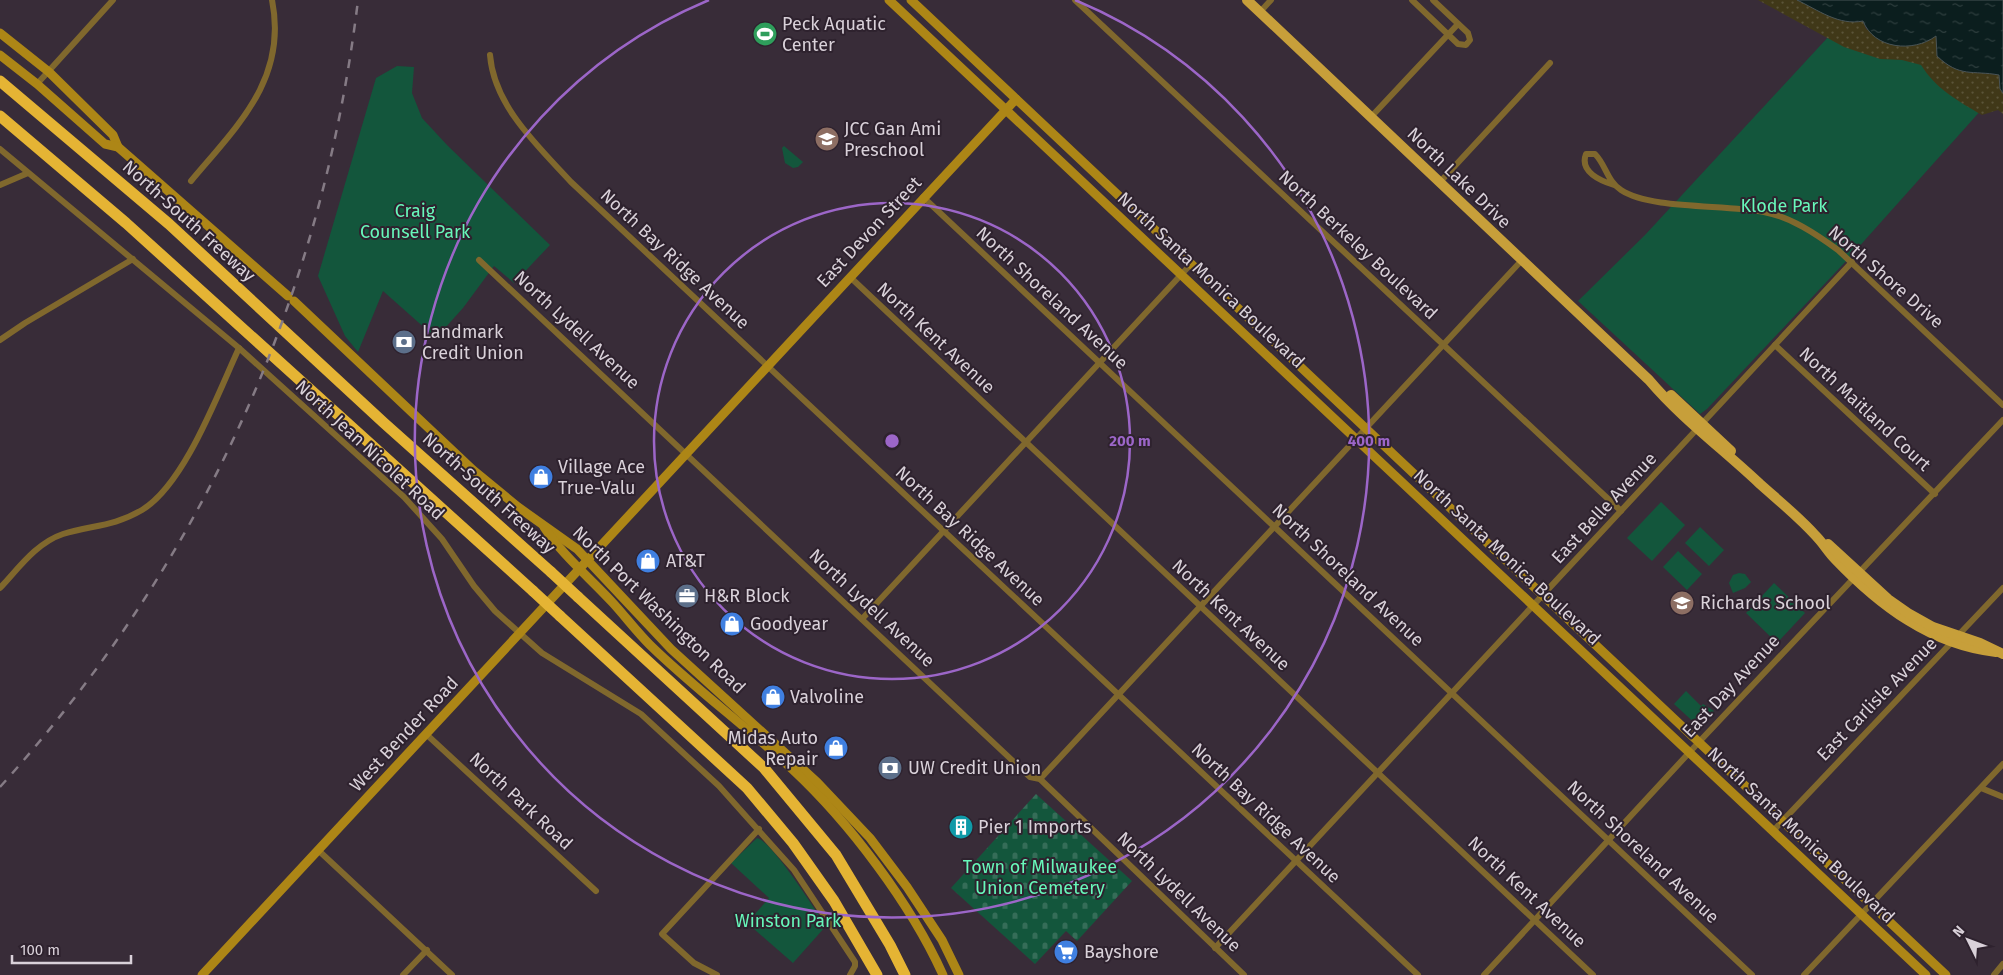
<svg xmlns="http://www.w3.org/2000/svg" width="2003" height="975" viewBox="0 0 2003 975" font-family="'Fira Sans',sans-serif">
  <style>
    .green { fill: #13563c }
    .sand { fill: url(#sand-dots) }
    .cemetery { fill: url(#cemetery-stones) }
    .water { fill: url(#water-ripples); stroke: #495456 }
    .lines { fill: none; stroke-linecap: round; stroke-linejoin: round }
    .street { stroke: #80682d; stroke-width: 6 }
    .secondary { stroke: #ad8616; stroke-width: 9 }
    .primary { stroke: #c79f3a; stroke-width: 10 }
    .highway { stroke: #e5b434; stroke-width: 11 }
    .rail { stroke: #857b85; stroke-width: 2.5; stroke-dasharray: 9 9; stroke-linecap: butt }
    .highway-bridge { stroke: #e5b434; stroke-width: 11 }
    .ring { fill: none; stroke: #9c66c8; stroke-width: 2.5 }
    .labels { text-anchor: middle; stroke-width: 4; stroke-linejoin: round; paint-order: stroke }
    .poi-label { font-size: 18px; fill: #d9d1d9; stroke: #2e222e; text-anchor: start }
    .street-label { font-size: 18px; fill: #d9d1d9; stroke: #2e222e }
    .park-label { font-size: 18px; fill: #67f8ba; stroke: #2e222e }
    .centre { fill: #9c66c8; stroke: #2e222e; stroke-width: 2.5 }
    .ring-label { font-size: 15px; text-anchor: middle; font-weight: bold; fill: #9c66c8; stroke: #2e222e; stroke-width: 4; stroke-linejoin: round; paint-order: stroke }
  </style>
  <defs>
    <pattern id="sand-dots" width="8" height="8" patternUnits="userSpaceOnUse" patternTransform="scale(1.25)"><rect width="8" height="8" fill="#403818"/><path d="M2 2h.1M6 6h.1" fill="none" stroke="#5b5439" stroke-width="1.8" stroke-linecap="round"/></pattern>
    <pattern id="cemetery-stones" width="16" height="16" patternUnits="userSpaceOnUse" patternTransform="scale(1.25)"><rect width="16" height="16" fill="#13563c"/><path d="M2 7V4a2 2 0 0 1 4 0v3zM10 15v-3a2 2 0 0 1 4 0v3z" fill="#356d58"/></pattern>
    <pattern id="water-ripples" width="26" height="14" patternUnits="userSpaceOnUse" patternTransform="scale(1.25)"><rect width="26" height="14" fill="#0b1e1e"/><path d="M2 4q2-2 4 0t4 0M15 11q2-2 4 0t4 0" fill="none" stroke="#2e3e3e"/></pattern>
  </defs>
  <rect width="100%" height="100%" fill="#382c38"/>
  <g class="green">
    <path d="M1842,22L2000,89L1848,259L1707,409L1700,414L1578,301L1645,235Z"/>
    <path d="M397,66L414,67L412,93L422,118L447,145L550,245L514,283L494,266L463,308L436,338L383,291L358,352L345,336L318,276L376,78Z"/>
    <path d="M784,146L803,162L798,167L793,168L785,163L782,148Z"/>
    <path d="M1661,502L1685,525L1652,561L1627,538Z"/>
    <path d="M1700,527L1724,550L1709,566L1685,543Z"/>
    <path d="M1678,551L1702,574L1687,590L1663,567Z"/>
    <path d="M1739,573L1745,574L1751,582L1745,588L1733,593L1729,583L1733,575Z"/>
    <path d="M1774,583L1805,613L1777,643L1746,613Z"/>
    <path d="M1686,691L1701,706L1703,704L1714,711L1699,727L1674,704Z"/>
    <path d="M757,838C771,840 816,911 826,926L793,963L747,923L769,898L731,863Z"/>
  </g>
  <path class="sand" d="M1758,0C1770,0 1786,0 1798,0C1822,6 1837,27 1863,21L1866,29C1890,38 1915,53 1937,35V56C1960,78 1972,70 1999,75L2000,89L2003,93V114L1998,110L1982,115C1958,101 1936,89 1921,65L1902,60L1880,59L1844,47Z"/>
  <path class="cemetery" d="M1036,794L1132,881L1077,941L1066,931L1035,964L951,888Z"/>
  <path class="water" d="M1797,0H2003V93L2000,89L1999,75C1972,70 1960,78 1937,56L1936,36C1913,53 1874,49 1863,21C1839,26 1818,10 1797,0Z"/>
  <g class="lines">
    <g class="street">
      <path d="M1075,0L1621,511"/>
      <path d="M1412,0L1458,44L1466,45L1470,40L1468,33L1433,0"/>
      <path d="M1260,12L1271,0"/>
      <path d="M490,55C494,106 538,146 571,182L1418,975"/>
      <path d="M37,84L113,0"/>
      <path d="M1371,117L1458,24"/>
      <path d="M0,149L239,348L404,497L442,539L474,586L495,611L542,653L641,714L719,786L794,870L855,962V966L850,975"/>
      <path d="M191,181C237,126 288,79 272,0"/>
      <path d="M1440,182L1550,63"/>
      <path d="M0,185L28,173"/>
      <path d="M1614,185C1601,181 1579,172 1586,154H1595C1606,165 1607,181 1621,190C1651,210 1726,204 1764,212C1791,217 1816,234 1838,250L2003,405"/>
      <path d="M923,197L1752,975"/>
      <path d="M479,260L1030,777L1040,779L1244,975"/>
      <path d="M850,277L1593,975"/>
      <path d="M0,340L25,323L133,259"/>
      <path d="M1775,345L1935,494"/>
      <path d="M0,588C18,569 36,543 63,534C92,525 113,527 142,510C185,484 218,393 239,348"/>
      <path d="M862,619L1192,263"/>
      <path d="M426,734L596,891"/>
      <path d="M1040,779L1522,260"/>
      <path d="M1981,788L2003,797"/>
      <path d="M1773,831L2003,588"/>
      <path d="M318,850L452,975"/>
      <path d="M1215,948L1852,262"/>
      <path d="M403,975L427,950"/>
      <path d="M717,975L694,963L662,934L759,829"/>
      <path d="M1484,975L1699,742L2003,420"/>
      <path d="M1804,975L2003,764"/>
      <path d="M1994,975L2003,964"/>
    </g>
    <g class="secondary">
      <path d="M889,0L1926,975"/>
      <path d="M911,0L1946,975"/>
      <path d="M0,33L49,72L113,135L118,147"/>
      <path d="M0,55L37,84L105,144L118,147L288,296"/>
      <path d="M294,301L473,470L518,507L577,549L671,649L817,782L870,838L907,887L942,940L959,975"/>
      <path d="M544,527C563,556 589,577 612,602C625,616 636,631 650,645C695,689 746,726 792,769C849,822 911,904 943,975"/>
      <path d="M202,975L1016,99"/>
    </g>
    <g class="primary">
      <path d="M1247,0L1649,380C1682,419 1723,449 1760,484C1779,501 1799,517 1816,536C1823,543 1828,552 1835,559C1879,605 1931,645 1996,652"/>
      <path d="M1671,395L1731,451"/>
      <path d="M1828,544L1888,599L1908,613L1933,627L1980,643L2003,654"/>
    </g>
    <g class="highway">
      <path d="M0,81L169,224L384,423L551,572"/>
      <path d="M0,116L126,223L533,591"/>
      <path d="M578,597L764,768L836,855L890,945L905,975"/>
      <path d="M560,616L747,788L793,843L834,901L877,975"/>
    </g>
    <path class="rail" d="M0,787C202,563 322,300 358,0"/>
    <g class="highway-bridge">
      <path d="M551,572L578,597"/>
      <path d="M533,591L560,616"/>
    </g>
  </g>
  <g class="ring">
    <circle cx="892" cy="441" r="238"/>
    <path d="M1075 0A477 477 0 1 1 709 0"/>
  </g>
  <defs>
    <symbol id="stadium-disc" viewBox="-11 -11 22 22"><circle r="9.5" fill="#2e9e5b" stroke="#2e222e"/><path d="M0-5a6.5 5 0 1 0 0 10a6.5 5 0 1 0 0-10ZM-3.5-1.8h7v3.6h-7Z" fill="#fff"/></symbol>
    <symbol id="school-disc" viewBox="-11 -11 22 22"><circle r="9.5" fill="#8d6e63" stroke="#2e222e"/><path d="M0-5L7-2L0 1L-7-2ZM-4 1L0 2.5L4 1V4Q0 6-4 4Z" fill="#fff"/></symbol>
    <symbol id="bank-disc" viewBox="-11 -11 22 22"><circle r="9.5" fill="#5c6f8a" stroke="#2e222e"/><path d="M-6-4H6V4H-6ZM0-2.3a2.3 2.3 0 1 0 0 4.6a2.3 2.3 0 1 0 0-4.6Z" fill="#fff"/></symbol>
    <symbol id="shop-disc" viewBox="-11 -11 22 22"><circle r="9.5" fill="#3f7fe0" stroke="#2e222e"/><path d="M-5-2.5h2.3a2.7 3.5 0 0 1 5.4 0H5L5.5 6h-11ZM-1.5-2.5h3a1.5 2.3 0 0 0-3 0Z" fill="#fff"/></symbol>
    <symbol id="office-disc" viewBox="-11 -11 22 22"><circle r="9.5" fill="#5c6f8a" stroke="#2e222e"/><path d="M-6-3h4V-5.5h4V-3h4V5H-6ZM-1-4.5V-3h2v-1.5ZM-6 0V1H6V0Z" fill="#fff"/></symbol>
    <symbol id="building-disc" viewBox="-11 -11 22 22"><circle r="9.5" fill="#0f9aa8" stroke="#2e222e"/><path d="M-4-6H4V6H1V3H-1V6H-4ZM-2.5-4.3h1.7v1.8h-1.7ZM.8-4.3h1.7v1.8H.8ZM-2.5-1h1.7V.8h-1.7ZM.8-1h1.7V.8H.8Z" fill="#fff"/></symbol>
    <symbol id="supermarket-disc" viewBox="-11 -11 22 22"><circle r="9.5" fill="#3f7fe0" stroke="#2e222e"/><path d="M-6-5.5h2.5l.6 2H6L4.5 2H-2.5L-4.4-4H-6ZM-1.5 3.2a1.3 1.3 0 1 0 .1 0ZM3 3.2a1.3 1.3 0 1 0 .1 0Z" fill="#fff"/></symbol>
  </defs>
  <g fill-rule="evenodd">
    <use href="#stadium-disc" x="751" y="20" width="28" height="28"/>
    <use href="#school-disc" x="813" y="125" width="28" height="28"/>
    <use href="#bank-disc" x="390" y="328" width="28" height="28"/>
    <use href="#shop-disc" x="527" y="463" width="28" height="28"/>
    <use href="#shop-disc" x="634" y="547" width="28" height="28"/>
    <use href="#office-disc" x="673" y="582" width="28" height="28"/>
    <use href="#school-disc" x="1668" y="589" width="28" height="28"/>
    <use href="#shop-disc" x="718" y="610" width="28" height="28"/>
    <use href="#shop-disc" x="759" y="683" width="28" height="28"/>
    <use href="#shop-disc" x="822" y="734" width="28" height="28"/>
    <use href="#bank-disc" x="876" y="754" width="28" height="28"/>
    <use href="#building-disc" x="947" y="813" width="28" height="28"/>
    <use href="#supermarket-disc" x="1052" y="938" width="28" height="28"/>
  </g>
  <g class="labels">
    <g class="poi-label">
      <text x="782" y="30">Peck Aquatic<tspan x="782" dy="21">Center</tspan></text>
      <text x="844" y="135">JCC Gan Ami<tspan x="844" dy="21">Preschool</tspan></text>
      <text x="422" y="338">Landmark<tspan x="422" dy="21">Credit Union</tspan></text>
      <text x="558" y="473">Village Ace<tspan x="558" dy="21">True-Valu</tspan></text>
      <text x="666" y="567">AT&amp;T</text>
      <text x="704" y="602">H&amp;R Block</text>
      <text x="1700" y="609">Richards School</text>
      <text x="750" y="630">Goodyear</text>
      <text x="790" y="703">Valvoline</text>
      <text x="818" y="744" text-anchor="end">Midas Auto<tspan x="818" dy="21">Repair</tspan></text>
      <text x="908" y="774">UW Credit Union</text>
      <text x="978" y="833">Pier 1 Imports</text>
      <text x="1084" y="958">Bayshore</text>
    </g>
    <g class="street-label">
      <text transform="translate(1459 178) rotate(44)" y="6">North Lake Drive</text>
      <text transform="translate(189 221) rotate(42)" y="6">North-South Freeway</text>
      <text transform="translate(869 232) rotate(-47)" y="6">East Devon Street</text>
      <text transform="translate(1358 245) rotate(43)" y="6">North Berkeley Boulevard</text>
      <text transform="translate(675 259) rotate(43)" y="6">North Bay Ridge Avenue</text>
      <text transform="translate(1886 277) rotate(41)" y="6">North Shore Drive</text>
      <text transform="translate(1211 280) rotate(43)" y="6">North Santa Monica Boulevard</text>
      <text transform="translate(1052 298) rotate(43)" y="6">North Shoreland Avenue</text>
      <text transform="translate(577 330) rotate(43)" y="6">North Lydell Avenue</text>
      <text transform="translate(936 338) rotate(43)" y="6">North Kent Avenue</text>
      <text transform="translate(1865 409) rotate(43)" y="6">North Maitland Court</text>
      <text transform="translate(370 450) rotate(43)" y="6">North Jean Nicolet Road</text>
      <text transform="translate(489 493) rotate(42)" y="6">North-South Freeway</text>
      <text transform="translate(1604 508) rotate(-47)" y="6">East Belle Avenue</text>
      <text transform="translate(970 536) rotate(43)" y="6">North Bay Ridge Avenue</text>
      <text transform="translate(1507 557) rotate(43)" y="6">North Santa Monica Boulevard</text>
      <text transform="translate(1348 575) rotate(43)" y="6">North Shoreland Avenue</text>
      <text transform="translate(872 608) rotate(43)" y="6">North Lydell Avenue</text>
      <text transform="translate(659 610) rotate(44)" y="6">North Port Washington Road</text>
      <text transform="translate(1231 615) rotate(43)" y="6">North Kent Avenue</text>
      <text transform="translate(1731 686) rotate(-47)" y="6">East Day Avenue</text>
      <text transform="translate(1877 699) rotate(-46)" y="6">East Carlisle Avenue</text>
      <text transform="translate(404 734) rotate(-47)" y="6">West Bender Road</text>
      <text transform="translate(521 801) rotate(43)" y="6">North Park Road</text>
      <text transform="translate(1266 813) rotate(43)" y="6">North Bay Ridge Avenue</text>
      <text transform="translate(1801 835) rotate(43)" y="6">North Santa Monica Boulevard</text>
      <text transform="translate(1643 852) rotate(43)" y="6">North Shoreland Avenue</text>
      <text transform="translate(1179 892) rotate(44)" y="6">North Lydell Avenue</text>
      <text transform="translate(1527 892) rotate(43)" y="6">North Kent Avenue</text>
    </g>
    <g class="park-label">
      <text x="1784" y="212">Klode Park</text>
      <text x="415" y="217">Craig<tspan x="415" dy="21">Counsell Park</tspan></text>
      <text x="1040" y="873">Town of Milwaukee<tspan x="1040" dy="21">Union Cemetery</tspan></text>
      <text x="788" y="927">Winston Park</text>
    </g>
  </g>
  <circle cx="892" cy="441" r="8" class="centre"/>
  <g class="ring-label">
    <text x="1130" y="446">200 m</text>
    <text x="1369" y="446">400 m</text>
  </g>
  <g transform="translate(1968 940) rotate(312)" stroke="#2e222e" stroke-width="4" paint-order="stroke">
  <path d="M0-4L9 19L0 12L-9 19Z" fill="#d9d1d9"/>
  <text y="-8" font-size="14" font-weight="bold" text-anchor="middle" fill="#d9d1d9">N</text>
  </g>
  <path d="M12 955v8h119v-8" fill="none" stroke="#d9d1d9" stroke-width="2.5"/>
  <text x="20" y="955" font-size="15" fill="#d9d1d9" stroke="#2e222e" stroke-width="4" paint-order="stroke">100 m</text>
</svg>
